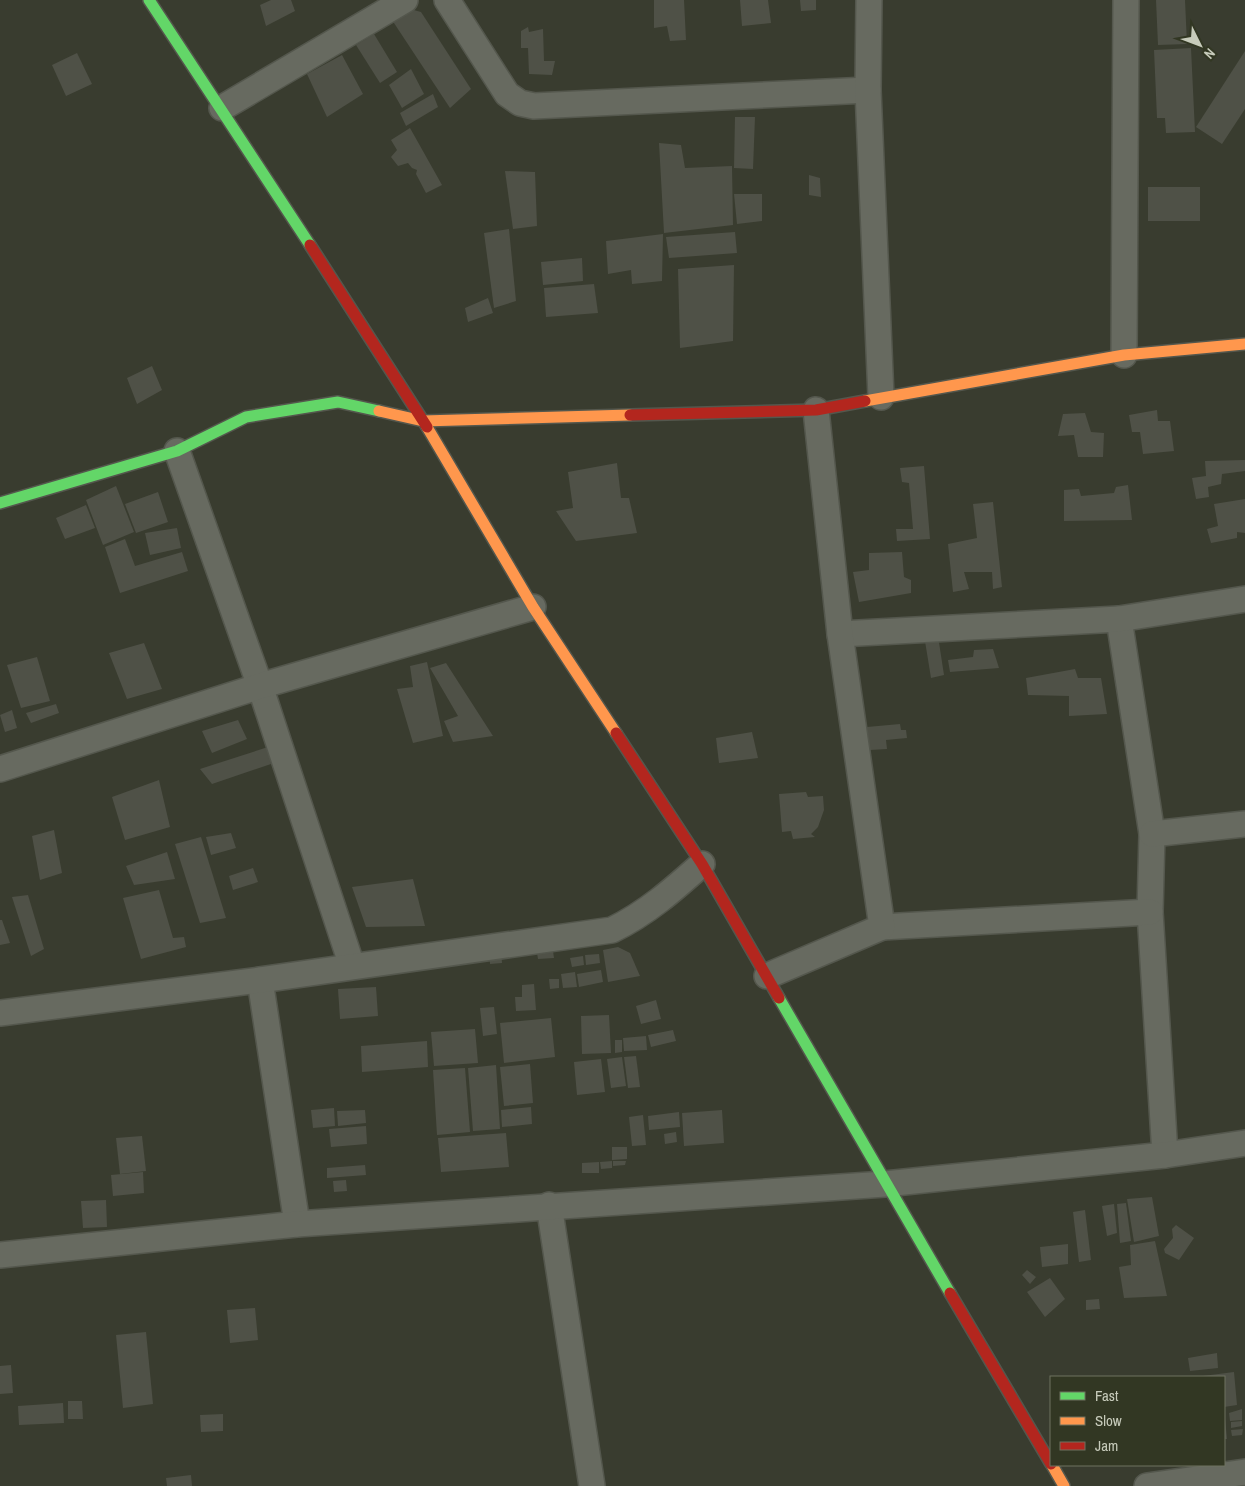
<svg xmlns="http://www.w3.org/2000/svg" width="1245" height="1486" viewBox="0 0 1245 1486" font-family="'Archivo Narrow',sans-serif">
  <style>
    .building { fill: #4f5147 }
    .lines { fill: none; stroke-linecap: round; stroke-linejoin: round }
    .street-casing { stroke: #54574d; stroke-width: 28 }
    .fast-casing { stroke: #54574d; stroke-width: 14 }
    .slow-casing { stroke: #54574d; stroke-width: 14 }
    .jam-casing { stroke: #54574d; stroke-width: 14 }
    .street { stroke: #676a60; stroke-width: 25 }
    .fast { stroke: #63d668; stroke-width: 11 }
    .slow { stroke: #ff974d; stroke-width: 11 }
    .jam { stroke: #b3261e; stroke-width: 11 }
  </style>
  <rect width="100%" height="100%" fill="#393c2f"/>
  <g class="building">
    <path d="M271,0H291L295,11L266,26L260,5Z"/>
    <path d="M654,0H684L686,40L670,41L667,26L654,28Z"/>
    <path d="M740,0H768L771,23L742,26Z"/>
    <path d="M800,0H816V10L801,11Z"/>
    <path d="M1156,0H1185L1187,44L1158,45Z"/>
    <path d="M410,9L421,12L471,89L450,108L392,20Z"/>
    <path d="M528,27L529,32L543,29L544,61H555L552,75L529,74L528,48H521V31Z"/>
    <path d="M374,34L397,72L380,83L356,45Z"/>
    <path d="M1191,48L1195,132L1166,133L1165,118H1157L1154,50Z"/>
    <path d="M1245,51V109L1222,144L1196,127Z"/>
    <path d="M77,53L92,84L66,96L52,65Z"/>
    <path d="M342,55L363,94L327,117L307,74Z"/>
    <path d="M411,69L424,94L402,108L389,85Z"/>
    <path d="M433,94L438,107L406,126L400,113Z"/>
    <path d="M735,117H755L753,169L734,168Z"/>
    <path d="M410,128L442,185L426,193L416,174L417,170L412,168L408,163L398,166L391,157L397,150L391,140Z"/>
    <path d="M659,143L681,145L685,168L732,166L733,225L664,233Z"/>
    <path d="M505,171L535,172L537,226L513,229Z"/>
    <path d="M809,175L820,178L821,197L809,195Z"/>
    <rect x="1148" y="187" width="52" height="34"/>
    <path d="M734,194H762V221L737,224Z"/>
    <path d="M509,229L516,301L494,308L484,233Z"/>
    <path d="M735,232L737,253L669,258L666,237Z"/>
    <path d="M663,234L662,281L632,284L631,270L608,274L606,241Z"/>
    <path d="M582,258L583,281L543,285L541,262Z"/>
    <path d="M734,265L733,341L680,348L678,269Z"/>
    <path d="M594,284L598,313L546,317L544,288Z"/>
    <path d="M488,298L493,313L468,322L465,308Z"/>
    <path d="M152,366L162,390L137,404L127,378Z"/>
    <path d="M1157,410L1158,421H1170L1174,451L1143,454L1140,432H1132L1129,415Z"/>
    <path d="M1085,413L1091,432L1104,433L1103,457H1078L1074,435L1058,436L1063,414Z"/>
    <path d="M1245,460V471L1222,474L1221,484L1208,487L1209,497L1196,499L1192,478L1206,476L1205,461Z"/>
    <path d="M617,463L621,498H629L637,533L576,541L556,511L573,508L568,472Z"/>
    <path d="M924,466L930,539L897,541L896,529H913L909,483L902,482L900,468Z"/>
    <path d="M1128,485L1132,520L1064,521V490L1079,489L1081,496L1114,493L1116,487Z"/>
    <path d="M116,486L134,532L103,545L86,500Z"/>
    <path d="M158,492L168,522L136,533L125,504Z"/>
    <path d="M1245,499V533L1237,532V538L1211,543L1207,529L1218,526L1214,504Z"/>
    <path d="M993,502L1002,587L993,589L992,572H964L969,589L953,592L948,544L977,538L973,504Z"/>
    <path d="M86,505L95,528L65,539L56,518Z"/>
    <path d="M177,528L181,548L150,555L145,533Z"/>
    <path d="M125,539L135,566L182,552L188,571L120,593L105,547Z"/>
    <path d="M902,552L904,577L911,580V593L859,602L853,572L869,570V553Z"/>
    <path d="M924,635L938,636L944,675L931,678Z"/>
    <path d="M144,643L162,689L127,699L109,653Z"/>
    <path d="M993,649L999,668L950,672L948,660L973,657L974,650Z"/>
    <path d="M37,657L50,701L21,708L7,665Z"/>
    <path d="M427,662L443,736L413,743L397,689L413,687L410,666Z"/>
    <path d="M446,663L493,736L453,742L444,721L458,716L430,668Z"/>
    <path d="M1075,669L1078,678H1101L1107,714L1069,716V696L1028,695L1026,678Z"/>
    <path d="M56,704L59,713L31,723L26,713Z"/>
    <path d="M12,710L17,728L5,732L0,715Z"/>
    <path d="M238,720L247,739L212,753L202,731Z"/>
    <path d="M900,724L901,730H906L907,738L886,740L887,749L870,750L867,727Z"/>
    <path d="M752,732L758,758L719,763L716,738Z"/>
    <path d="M268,747L271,764L212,784L200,769Z"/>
    <path d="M159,780L170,827L125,840L112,797Z"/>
    <path d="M806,792L808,797L823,796L824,810L818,827L811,834L815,837L793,839L791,831L782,832L779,794Z"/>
    <path d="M54,830L62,873L40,880L32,836Z"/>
    <path d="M231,833L236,848L211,855L206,837Z"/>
    <path d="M201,837L226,918L200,923L175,844Z"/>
    <path d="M167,852L175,879L134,885L126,866Z"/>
    <path d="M253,868L258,882L233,890L229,876Z"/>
    <path d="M413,879L425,926L366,927L352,887Z"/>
    <path d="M159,890L173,938L184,937L186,947L141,959L123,898Z"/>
    <path d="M28,895L44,949L31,956L12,897Z"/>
    <path d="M0,920H2L10,943L0,945Z"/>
    <path d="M618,947L630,953L640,976L608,982L603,950Z"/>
    <path d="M489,950H501L502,963L490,964Z"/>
    <path d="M553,951L554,958L538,959L537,953Z"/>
    <path d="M599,954L600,963L586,965L585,955Z"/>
    <path d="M583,956L584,965L572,967L570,958Z"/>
    <path d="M601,970L603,982L579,987L577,974Z"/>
    <path d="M575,972L577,987L563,988L561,974Z"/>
    <path d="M549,979H559V988L550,989Z"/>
    <path d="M534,984L536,1010L516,1011L515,997H522V985Z"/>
    <path d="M376,987L378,1016L340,1019L338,989Z"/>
    <path d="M656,1000L661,1019L641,1024L636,1006Z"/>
    <path d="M494,1007L497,1034L483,1036L480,1008Z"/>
    <path d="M609,1015L611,1053L582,1054L581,1016Z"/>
    <path d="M551,1018L555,1057L504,1063L500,1023Z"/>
    <path d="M475,1029L478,1063L434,1066L431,1032Z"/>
    <path d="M673,1030L676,1041L651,1047L648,1035Z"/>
    <path d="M646,1036L647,1050L624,1051L623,1038Z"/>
    <path d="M615,1040H622V1052L615,1053Z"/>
    <path d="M427,1041L428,1067L362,1072L361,1046Z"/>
    <path d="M636,1056L640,1087L628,1088L624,1057Z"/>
    <path d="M622,1057L626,1086L611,1088L607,1059Z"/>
    <path d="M601,1059L605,1092L577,1095L574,1062Z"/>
    <path d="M530,1064L533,1103L504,1106L500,1067Z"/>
    <path d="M496,1065L500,1129L473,1131L468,1068Z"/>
    <path d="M465,1068L470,1132L437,1135L433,1070Z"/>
    <path d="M531,1107L532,1124L502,1127L501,1110Z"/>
    <path d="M334,1108L335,1126L313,1128L311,1110Z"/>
    <path d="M365,1110L366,1123L338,1126L337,1111Z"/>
    <path d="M722,1110L724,1143L684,1146L682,1113Z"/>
    <path d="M679,1112L680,1127L649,1130L648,1116Z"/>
    <path d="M643,1115L646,1145L632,1146L629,1117Z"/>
    <path d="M366,1126L367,1144L331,1147L329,1129Z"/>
    <path d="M676,1132L677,1142L665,1144L664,1134Z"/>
    <path d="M506,1133L509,1167L441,1172L438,1138Z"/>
    <path d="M142,1136L146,1171L120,1174L116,1138Z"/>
    <path d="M612,1147H627V1159L612,1160Z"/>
    <path d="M612,1161V1168L601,1169L600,1162Z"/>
    <path d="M613,1161H626L625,1165L613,1166Z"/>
    <path d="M599,1162V1173H582V1163Z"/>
    <path d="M365,1165L366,1175L327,1178V1168Z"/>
    <path d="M143,1172L144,1193L113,1196L111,1175Z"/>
    <path d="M346,1180L347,1191L334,1192L333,1181Z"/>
    <path d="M1152,1197L1159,1236L1134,1242L1127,1199Z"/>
    <path d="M106,1200L107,1227L83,1228L81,1201Z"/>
    <path d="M1126,1203L1131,1241L1120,1243L1117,1204Z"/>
    <path d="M1114,1204L1117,1233L1107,1236L1102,1206Z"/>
    <path d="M1085,1210L1091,1260L1079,1262L1073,1212Z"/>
    <path d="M1176,1225L1194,1238L1179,1260L1165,1253L1164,1249L1173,1238L1172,1229Z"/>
    <path d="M1155,1241L1167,1296L1124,1298L1119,1267L1131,1265L1130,1245Z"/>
    <path d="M1068,1244V1264L1042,1267L1040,1247Z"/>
    <path d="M1027,1270L1036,1277L1030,1284L1022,1275Z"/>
    <path d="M1050,1278L1065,1299L1045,1317L1027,1292Z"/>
    <path d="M1099,1299L1100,1309L1086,1310V1300Z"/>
    <path d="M255,1308L258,1340L230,1343L227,1310Z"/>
    <path d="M146,1332L153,1404L123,1408L116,1335Z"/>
    <path d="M1217,1353L1218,1368L1190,1371L1188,1358Z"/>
    <path d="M11,1365L13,1393L0,1394V1366Z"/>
    <path d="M1234,1372L1237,1405L1224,1407V1377H1195Z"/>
    <path d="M68,1401H82L83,1419H68Z"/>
    <path d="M63,1403L64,1423L19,1425L18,1406Z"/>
    <path d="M1242,1409V1420L1230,1421L1229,1413Z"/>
    <path d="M223,1414V1431L201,1432L200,1415Z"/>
    <path d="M1225,1419L1227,1439H1224V1420Z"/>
    <path d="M1242,1421V1426L1231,1428V1422Z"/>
    <path d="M1243,1429L1242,1435L1232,1436L1231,1430Z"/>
    <path d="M191,1475L192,1486H167L166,1478Z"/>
  </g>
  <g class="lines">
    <defs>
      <g id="street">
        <path d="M447,0L507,94L520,103L534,106L868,90"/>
        <path d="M869,0L868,90L881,397"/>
        <path d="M222,108L405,0"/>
        <path d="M1124,355L1126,0"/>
        <path d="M177,451L260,686L352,966"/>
        <path d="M1119,619L1152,834L1150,912L1165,1155"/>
        <path d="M840,634L1119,619L1245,599"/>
        <path d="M0,769L260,686L533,607"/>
        <path d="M1152,834L1245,824"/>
        <path d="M882,927L1150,912"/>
        <path d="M767,976L882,927L840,634L816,410"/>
        <path d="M260,980L297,1224"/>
        <path d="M0,1013L260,980L612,930C647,913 674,889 702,864"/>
        <path d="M549,1205L592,1486"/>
        <path d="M0,1255L297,1224L885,1184L1165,1155L1245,1143"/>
        <path d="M1147,1486L1245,1472"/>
      </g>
      <g id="fast">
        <path d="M149,0L310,245"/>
        <path d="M0,503L177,451L246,417L338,402L379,411"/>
        <path d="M779,998L950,1293"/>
      </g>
      <g id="slow">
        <path d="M865,401L1124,355L1245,344"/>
        <path d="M379,411L423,421L630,415"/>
        <path d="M427,427L533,607L616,733"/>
        <path d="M1052,1465L1064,1486"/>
      </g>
      <g id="jam">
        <path d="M310,245L427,427"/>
        <path d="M630,415L816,410L865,401"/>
        <path d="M616,733L702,864L779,998"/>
        <path d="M950,1293L1051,1464"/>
      </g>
    </defs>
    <use href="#street" class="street-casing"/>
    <use href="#fast" class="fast-casing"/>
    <use href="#slow" class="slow-casing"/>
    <use href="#jam" class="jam-casing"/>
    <use href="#street" class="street"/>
    <use href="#fast" class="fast"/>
    <use href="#slow" class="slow"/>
    <use href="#jam" class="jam"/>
  </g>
  <rect x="1050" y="1376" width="175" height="90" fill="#323723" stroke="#6e7260"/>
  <rect x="1060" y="1392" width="25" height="8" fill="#63d668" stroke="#6e7260"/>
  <text x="1095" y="1401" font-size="15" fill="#c7cbbb">Fast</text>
  <rect x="1060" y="1417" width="25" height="8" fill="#ff974d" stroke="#6e7260"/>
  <text x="1095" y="1426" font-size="15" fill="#c7cbbb">Slow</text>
  <rect x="1060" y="1442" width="25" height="8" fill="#b3261e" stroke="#6e7260"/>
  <text x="1095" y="1451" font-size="15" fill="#c7cbbb">Jam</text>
  <g transform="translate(1200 45) rotate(132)" stroke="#323723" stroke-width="4" paint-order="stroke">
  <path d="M0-4L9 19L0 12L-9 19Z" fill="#c7cbbb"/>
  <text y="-8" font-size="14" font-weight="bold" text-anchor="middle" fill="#c7cbbb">N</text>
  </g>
</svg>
